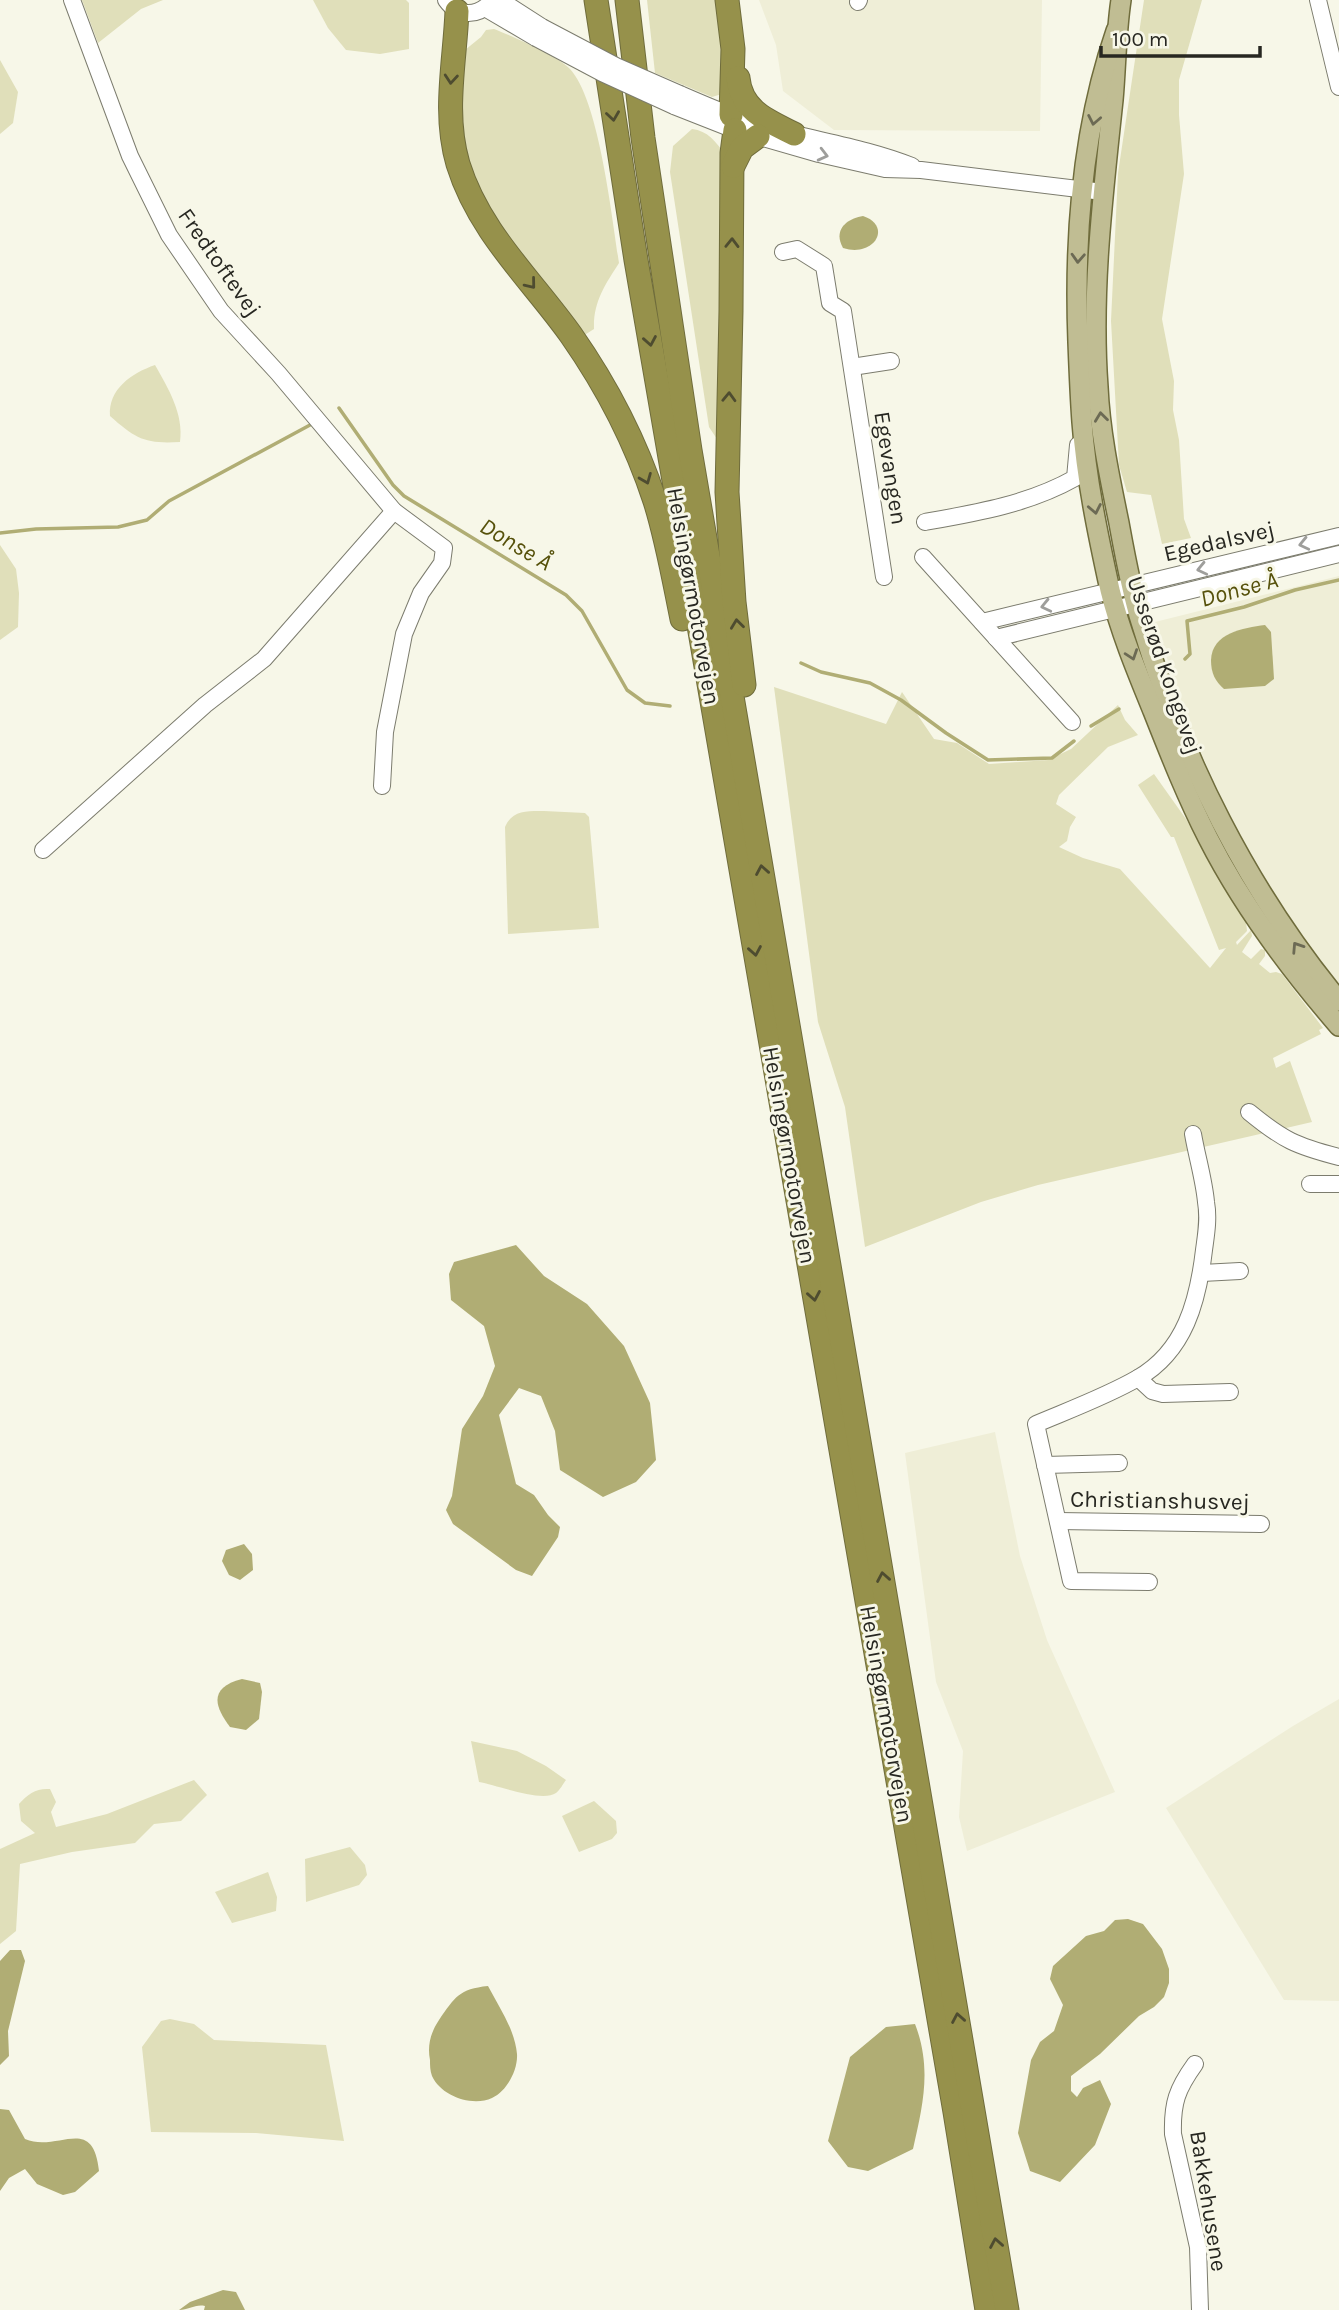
<svg xmlns="http://www.w3.org/2000/svg" width="1339" height="2310" viewBox="0 0 1339 2310" font-family="Karla,sans-serif">
  <style>
    .built { fill: #efeed7 }
    .green { fill: #e0dfba }
    .water { fill: #b0ad74 }
    .lines { fill: none; stroke-linecap: round; stroke-linejoin: round }
    .stream { stroke: #b0ad74; stroke-width: 3.5 }
    .minor-casing { stroke: #7c7c6e; stroke-width: 18 }
    .major-casing { stroke: #6f6c3c; stroke-width: 22 }
    .highway-casing { stroke: #6f6c3c; stroke-width: 25 }
    .minor { stroke: #fff; stroke-width: 16 }
    .major { stroke: #c0bd93; stroke-width: 19 }
    .highway { stroke: #96914b; stroke-width: 23 }
    .minor-bridge-casing { stroke: #7c7c6e; stroke-width: 18; stroke-linecap: butt }
    .minor-bridge { stroke: #fff; stroke-width: 16 }
    .oneway { stroke: #4e4c30 }
    .oneway2 { stroke: #6c6a54 }
    .oneway3 { stroke: #9e9e9b }
    .labels { text-anchor: middle; stroke-width: 6; stroke-linejoin: round; paint-order: stroke }
    .street-label { font-size: 23px; fill: #272721; stroke: #f7f7e8 }
    .water-label { font-size: 24px; font-style: italic; fill: #56510b; stroke: #f7f7e8 }
  </style>
  <rect width="100%" height="100%" fill="#f7f7e8"/>
  <g class="built">
    <path d="M759,0H1042L1040,131L834,130L783,91L776,45Z"/>
    <path d="M1339,576V998L1268,900L1191,731L1155,622Z"/>
    <path d="M995,1432L1020,1556L1047,1640L1115,1792L967,1851L959,1817L963,1751L936,1682L905,1453Z"/>
    <path d="M1339,1699V2001L1284,2000L1166,1808L1293,1726Z"/>
  </g>
  <g class="green">
    <path d="M82,0H163L141,9L98,43Z"/>
    <path d="M313,0H406L409,3V49L380,54L346,50L328,28Z"/>
    <path d="M647,0H720L724,10L722,94L712,97L655,73Z"/>
    <path d="M1144,0H1202L1179,80V115L1184,174L1162,319L1174,381L1173,410L1179,440L1184,519L1191,538L1162,544L1151,495L1127,492L1119,465L1111,321L1118,173Z"/>
    <path d="M494,29C512,36 558,56 570,69C599,100 612,218 619,263C605,285 593,302 594,329L583,336C541,288 482,218 465,157C456,123 464,84 465,50L481,37L486,30Z"/>
    <path d="M0,60L18,92L13,123L0,134Z"/>
    <path d="M692,129C708,131 715,141 724,153L721,445L709,427L670,172L673,146Z"/>
    <path d="M155,365C168,388 184,414 180,442C145,444 136,439 110,416C108,389 132,373 155,365Z"/>
    <path d="M0,545L16,569L19,593L18,627L0,640Z"/>
    <path d="M774,687L886,724L902,692L934,739L957,743L989,764L1048,760L1071,749L1118,705L1125,720L1138,735L1108,747L1059,795L1056,804L1076,817L1070,827L1067,841L1059,847L1083,858L1120,869L1210,968L1226,948L1219,950L1174,837H1171L1138,785L1154,774L1186,819L1246,922L1247,931L1236,942L1237,945L1251,930L1252,936L1242,952L1251,959L1261,949L1265,950V956L1259,964L1270,973L1276,972L1282,974L1323,1028L1319,1030L1321,1034L1273,1058L1276,1068L1290,1061L1312,1122L1038,1185L981,1202L865,1247L845,1107L818,1022Z"/>
    <path d="M544,811L585,813L589,817L599,928L508,934L505,827C512,810 527,811 544,811Z"/>
    <path d="M471,1741L517,1751L546,1766L566,1780C563,1784 560,1790 556,1793C542,1803 497,1785 479,1782Z"/>
    <path d="M194,1780L207,1795L181,1821L154,1824L135,1843L72,1852L20,1864L16,1931L0,1944V1849L35,1833L21,1821L19,1804C28,1794 36,1788 50,1789L56,1802L51,1812L56,1827L107,1814Z"/>
    <path d="M594,1801L616,1821L617,1833L612,1839L579,1852L562,1816Z"/>
    <path d="M350,1847L365,1865L367,1875L359,1885L306,1902L305,1859Z"/>
    <path d="M268,1872L277,1897L276,1911L232,1923L215,1892Z"/>
    <path d="M170,2019L194,2024L214,2040L326,2045L344,2141L256,2133L151,2132L142,2047L161,2021Z"/>
  </g>
  <g class="water">
    <path d="M863,216C893,226 874,258 843,248C833,230 846,219 863,216Z"/>
    <path d="M1265,625L1271,632L1274,679L1265,686L1224,689C1215,681 1211,673 1211,660C1212,633 1243,628 1265,625Z"/>
    <path d="M516,1245L544,1276L587,1304L624,1346L650,1403L656,1460L636,1482L603,1497L560,1470L555,1431L541,1396L519,1388L499,1415L516,1484L534,1495L548,1515L560,1527L558,1537L532,1576L516,1570L453,1524L446,1510L452,1496L462,1429L483,1396L495,1366L484,1326L451,1300L449,1274L454,1262Z"/>
    <path d="M244,1544L252,1554L253,1570L240,1580L229,1575L222,1561L226,1550Z"/>
    <path d="M242,1679L260,1683L262,1692L259,1719L246,1730L230,1727C213,1705 210,1687 242,1679Z"/>
    <path d="M1128,1919L1143,1924L1162,1949L1169,1969V1983L1164,1997L1154,2007L1139,2016L1100,2054L1071,2076V2091L1077,2097L1083,2088L1100,2080L1111,2104L1095,2145L1060,2182L1030,2171L1018,2133L1031,2060L1040,2042L1054,2031L1063,2005L1050,1979L1053,1966L1086,1936L1104,1931L1115,1920Z"/>
    <path d="M10,1950H21L25,1961L8,2031L9,2056L0,2065V1961Z"/>
    <path d="M488,1986C499,2007 515,2030 517,2054C518,2070 507,2091 492,2098C472,2107 441,2096 432,2076C430,2071 430,2065 430,2060C427,2045 431,2032 439,2020C455,1997 459,1989 488,1986Z"/>
    <path d="M915,2024C932,2068 923,2105 913,2149L868,2171L848,2167L828,2141L850,2057L886,2027Z"/>
    <path d="M0,2109L9,2110L25,2139C58,2153 93,2113 99,2171L75,2192L63,2195L37,2184L25,2169L9,2178L0,2191Z"/>
    <path d="M223,2290L236,2292L245,2310H204L205,2306C195,2304 189,2310 179,2310L190,2302Z"/>
  </g>
  <g class="lines">
    <g class="stream">
      <path d="M339,408L393,485L404,496L566,595L582,611L627,690L645,703L670,706"/>
      <path d="M0,533L36,529L118,527L147,520L169,501L310,425"/>
      <path d="M1185,659L1190,654L1187,621L1244,607L1295,590L1339,580"/>
      <path d="M801,663L821,672L870,683L901,700L946,733L988,760L1052,758L1074,741"/>
      <path d="M1091,726L1119,709"/>
    </g>
    <defs>
      <g id="minor">
        <path d="M72,0L130,156L169,235L221,311L278,373L394,511L444,548L442,563L421,593L404,634L385,732L382,786"/>
        <path d="M446,0C458,17 477,17 491,2"/>
        <path d="M500,0L542,27"/>
        <path d="M1318,0L1339,87"/>
        <path d="M858,2L859,0"/>
        <path d="M485,8L536,38"/>
        <path d="M680,94C710,107 740,120 771,128C818,141 867,148 912,166"/>
        <path d="M674,106L735,130L819,154L885,169L921,170L1103,192"/>
        <path d="M783,252L797,249L824,266L830,303L843,311L884,577"/>
        <path d="M852,367L891,361"/>
        <path d="M925,522C976,513 1029,504 1075,478L1078,445"/>
        <path d="M923,557L1072,722"/>
        <path d="M982,622L1339,536"/>
        <path d="M996,638L1339,554"/>
        <path d="M43,850L205,705L264,659L394,511"/>
        <path d="M1249,1112C1283,1140 1296,1146 1339,1157"/>
        <path d="M1310,1184H1339"/>
        <path d="M1202,1273L1240,1271"/>
        <path d="M1138,1378L1152,1391L1163,1394L1230,1392"/>
        <path d="M1045,1465L1119,1463"/>
        <path d="M1058,1521L1261,1524"/>
        <path d="M1149,1582L1071,1581L1036,1424C1069,1410 1107,1396 1138,1378C1185,1351 1198,1301 1204,1250C1206,1235 1209,1219 1206,1202C1204,1180 1197,1157 1193,1134"/>
        <path d="M1195,2064C1177,2089 1172,2103 1173,2134L1198,2247L1200,2310"/>
      </g>
      <g id="major">
        <path d="M1121,0C1116,33 1116,67 1113,100C1103,195 1091,291 1098,387C1100,433 1110,479 1119,523C1125,556 1131,590 1141,622C1182,759 1248,891 1339,1001"/>
        <path d="M1116,31C1082,129 1074,239 1078,342C1079,368 1080,395 1082,422C1086,478 1098,535 1110,590C1120,631 1137,672 1153,711C1170,754 1187,797 1208,838C1243,907 1289,968 1339,1026"/>
      </g>
      <g id="highway">
        <path d="M596,0L636,260L955,2112L987,2310"/>
        <path d="M627,0L643,138L690,450L1007,2310"/>
        <path d="M727,0L733,49L731,115"/>
        <path d="M457,11C455,62 443,113 458,164C479,232 531,279 571,335C606,385 636,443 655,501C667,539 674,580 682,619"/>
        <path d="M738,78C741,111 768,121 794,134"/>
        <path d="M735,130L732,153L731,311L727,492L734,602L744,685"/>
        <path d="M733,166L742,148L758,136"/>
      </g>
    </defs>
    <use href="#minor" class="minor-casing"/>
    <use href="#major" class="major-casing"/>
    <use href="#highway" class="highway-casing"/>
    <use href="#minor" class="minor"/>
    <use href="#major" class="major"/>
    <use href="#highway" class="highway"/>
    <defs>
      <g id="minor-bridge">
        <path d="M542,27L616,66L680,94"/>
        <path d="M536,38L602,73L674,106"/>
      </g>
    </defs>
    <use href="#minor-bridge" class="minor-bridge-casing"/>
    <use href="#minor-bridge" class="minor-bridge"/>
  </g>
  <defs><path id="oneway-chevron" d="M-2-3.5L2.5 0L-2 3.5" fill="none" stroke-width="1.6" stroke-linecap="round" stroke-linejoin="round" transform="scale(1.75)"/></defs>
  <g class="oneway">
    <use href="#oneway-chevron" transform="translate(451 79) rotate(95)"/>
    <use href="#oneway-chevron" transform="translate(613 116) rotate(82)"/>
    <use href="#oneway-chevron" transform="translate(732 243) rotate(-89)"/>
    <use href="#oneway-chevron" transform="translate(531 284) rotate(51)"/>
    <use href="#oneway-chevron" transform="translate(650 341) rotate(80)"/>
    <use href="#oneway-chevron" transform="translate(729 397) rotate(-88)"/>
    <use href="#oneway-chevron" transform="translate(646 479) rotate(68)"/>
    <use href="#oneway-chevron" transform="translate(737 624) rotate(-97)"/>
    <use href="#oneway-chevron" transform="translate(762 870) rotate(-100)"/>
    <use href="#oneway-chevron" transform="translate(755 951) rotate(80)"/>
    <use href="#oneway-chevron" transform="translate(814 1296) rotate(80)"/>
    <use href="#oneway-chevron" transform="translate(883 1577) rotate(-100)"/>
    <use href="#oneway-chevron" transform="translate(958 2018) rotate(-100)"/>
    <use href="#oneway-chevron" transform="translate(996 2243) rotate(-100)"/>
  </g>
  <g class="oneway2">
    <use href="#oneway-chevron" transform="translate(1094 120) rotate(101)"/>
    <use href="#oneway-chevron" transform="translate(1078 258) rotate(93)"/>
    <use href="#oneway-chevron" transform="translate(1101 417) rotate(-97)"/>
    <use href="#oneway-chevron" transform="translate(1095 509) rotate(79)"/>
    <use href="#oneway-chevron" transform="translate(1132 655) rotate(71)"/>
    <use href="#oneway-chevron" transform="translate(1297 947) rotate(-123)"/>
  </g>
  <g class="oneway3">
    <use href="#oneway-chevron" transform="translate(823 155) rotate(14)"/>
    <use href="#oneway-chevron" transform="translate(1304 544) rotate(167)"/>
    <use href="#oneway-chevron" transform="translate(1202 569) rotate(167)"/>
    <use href="#oneway-chevron" transform="translate(1046 606) rotate(167)"/>
  </g>
  <g class="labels">
    <g class="street-label">
      <text transform="translate(220 262) rotate(55)" y="8">Fredtoftevej</text>
      <text transform="translate(891 468) rotate(81)" y="8">Egevangen</text>
      <text transform="translate(1219 541) rotate(-13)" y="8">Egedalsvej</text>
      <text transform="translate(694 596) rotate(80)" y="8">Helsingørmotorvejen</text>
      <text transform="translate(1165 665) rotate(71)" y="8">Usserød Kongevej</text>
      <text transform="translate(790 1155) rotate(80)" y="8">Helsingørmotorvejen</text>
      <text transform="translate(1160 1500) rotate(1)" y="8">Christianshusvej</text>
      <text transform="translate(887 1714) rotate(80)" y="8">Helsingørmotorvejen</text>
      <text transform="translate(1209 2201) rotate(81)" y="8">Bakkehusene</text>
    </g>
    <g class="water-label">
      <text transform="translate(516 544) rotate(31)" y="8">Donse Å</text>
      <text transform="translate(1239 589) rotate(-15)" y="8">Donse Å</text>
    </g>
  </g>
  <path d="M1101 46v10h159v-10" fill="none" stroke="#272721" stroke-width="3.5"/>
  <text x="1112" y="46" font-size="21" fill="#272721" stroke="#f7f7e8" stroke-width="5" paint-order="stroke">100 m</text>
</svg>
